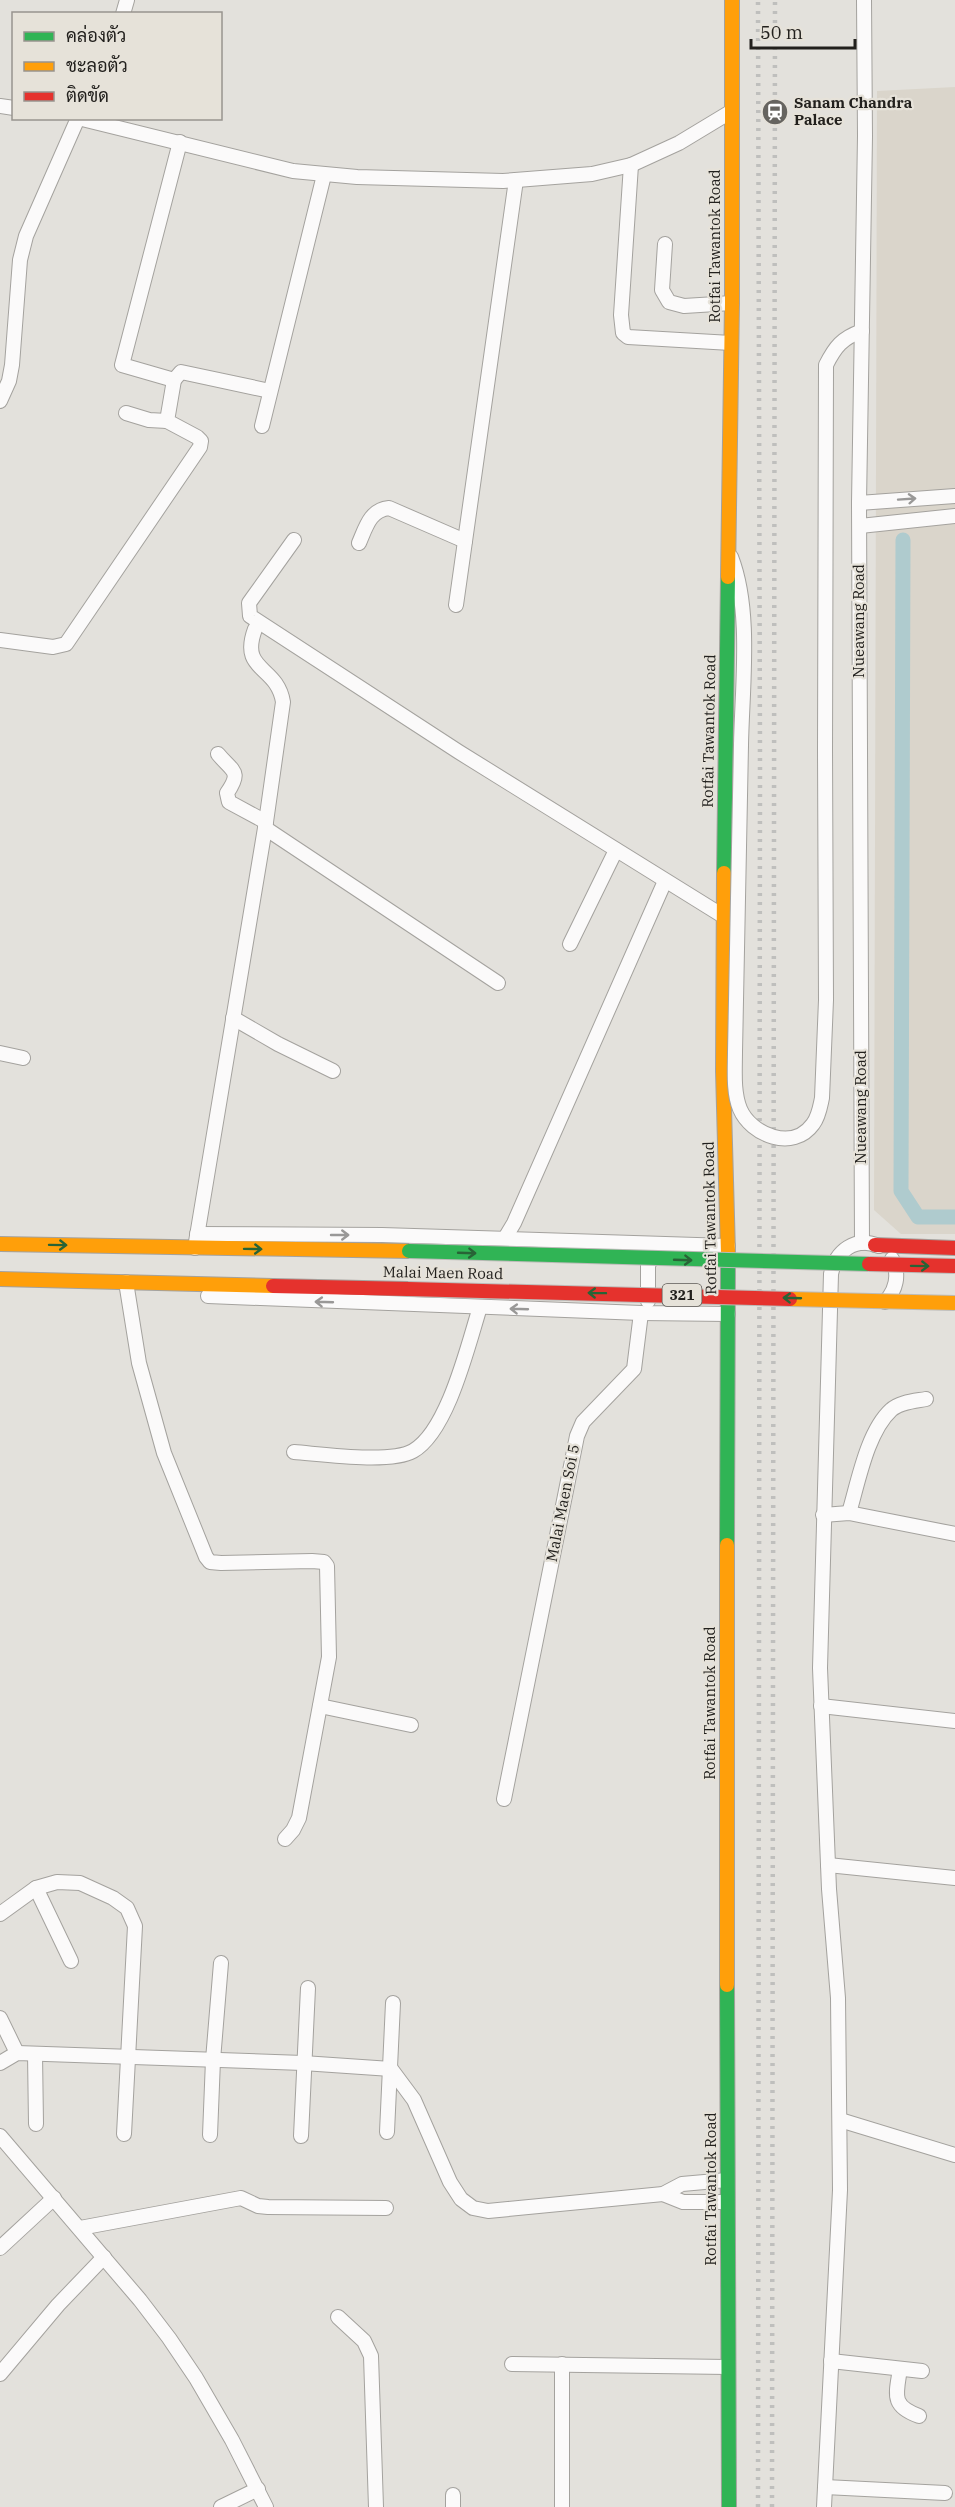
<svg xmlns="http://www.w3.org/2000/svg" width="955" height="2507" viewBox="0 0 955 2507" font-family="'IBM Plex Serif',Sarabun,serif">
  <style>
    .built { fill: #dad5cb }
    .lines { fill: none; stroke-linecap: round; stroke-linejoin: round }
    .canal { stroke: #afcbce; stroke-width: 15 }
    .street-casing { stroke: #a4a29e; stroke-width: 16 }
    .fast-casing { stroke: #a4a29e; stroke-width: 16 }
    .slow-casing { stroke: #a4a29e; stroke-width: 16 }
    .jam-casing { stroke: #a4a29e; stroke-width: 16 }
    .street { stroke: #fbfafa; stroke-width: 14 }
    .fast { stroke: #30b455; stroke-width: 14 }
    .slow { stroke: #ff9f0a; stroke-width: 14 }
    .jam { stroke: #e5322d; stroke-width: 14 }
    .rail { stroke: #bfbfbd; stroke-width: 4.5; stroke-dasharray: 3 6; stroke-linecap: butt }
    .street-bridge-casing { stroke: #a4a29e; stroke-width: 16; stroke-linecap: butt }
    .fast-bridge-casing { stroke: #bcbbb8; stroke-width: 16; stroke-linecap: butt }
    .slow-bridge-casing { stroke: #bcbbb8; stroke-width: 16; stroke-linecap: butt }
    .jam-bridge-casing { stroke: #bcbbb8; stroke-width: 16; stroke-linecap: butt }
    .street-bridge { stroke: #fbfafa; stroke-width: 14 }
    .fast-bridge { stroke: #30b455; stroke-width: 14 }
    .slow-bridge { stroke: #ff9f0a; stroke-width: 14 }
    .jam-bridge { stroke: #e5322d; stroke-width: 14 }
    .oneway { stroke: #999897 }
    .oneway2 { stroke: #286336 }
    .labels { text-anchor: middle; stroke-width: 4.5; stroke-linejoin: round; paint-order: stroke }
    .shield { fill: #e6e2d9; stroke: #5d5a55; stroke-width: 1.5 }
    .shield-label { font-size: 14px; font-weight: bold; fill: #22201d }
    .poi-label { font-size: 15px; font-weight: bold; fill: #22201d; stroke: #e6e2d9; text-anchor: start }
    .street-label { font-size: 15px; fill: #22201d; stroke: #e6e2d9 }
  </style>
  <rect width="100%" height="100%" fill="#e3e1dc"/>
  <path class="built" d="M955,87V1234H901L874,1210L877,91Z"/>
  <g class="lines">
    <path class="canal" d="M903,540L901,1191L918,1217H955"/>
    <defs>
      <g id="street">
        <path d="M123,14L127,0"/>
        <path d="M0,106L14,108"/>
        <path d="M78,118L293,171L357,177L503,181L592,174L631,165L679,143L732,111"/>
        <path d="M180,142L122,365L174,380L181,372L270,391"/>
        <path d="M631,165L621,315L623,333L628,337L731,343"/>
        <path d="M665,244L662,290L669,302L684,306L732,303"/>
        <path d="M0,401L9,381L12,365L20,260L26,236L78,118"/>
        <path d="M126,413L149,420L167,421"/>
        <path d="M262,426L324,175"/>
        <path d="M859,503L955,496"/>
        <path d="M860,526L955,516"/>
        <path d="M294,540L249,603L250,616L459,752L723,916"/>
        <path d="M359,543C366,527 370,510 389,508L465,541"/>
        <path d="M731,557C752,611 742,687 741,745"/>
        <path d="M456,605L516,180"/>
        <path d="M0,640L53,647L66,644L200,447L201,441L197,437L167,421L174,380"/>
        <path d="M825,749L826,365C835,347 842,338 862,331"/>
        <path d="M218,754C233,772 242,771 227,793L229,802L266,822"/>
        <path d="M265,828L498,983"/>
        <path d="M570,944L616,850"/>
        <path d="M233,1018L278,1044L333,1071"/>
        <path d="M0,1053L23,1058"/>
        <path d="M197,1234L382,1235L728,1246"/>
        <path d="M505,1238L514,1223L665,881"/>
        <path d="M862,1243L859,503L865,136L864,0"/>
        <path d="M195,1248L266,822L283,702C277,665 239,672 255,629"/>
        <path d="M126,1282L139,1363L164,1453L206,1557L210,1562L221,1563L312,1561L324,1562L327,1566L329,1657L299,1818L293,1830L285,1839"/>
        <path d="M208,1296L641,1313L728,1314"/>
        <path d="M648,1301V1265L655,1253"/>
        <path d="M885,1302C896,1290 900,1275 892,1259"/>
        <path d="M294,1452C321,1454 390,1464 413,1451C448,1431 468,1345 480,1307"/>
        <path d="M849,1513C858,1483 867,1432 891,1410C899,1402 915,1401 926,1399"/>
        <path d="M823,1515L849,1513L955,1534"/>
        <path d="M320,1706L411,1725"/>
        <path d="M821,1706L955,1721"/>
        <path d="M504,1799L577,1436L583,1422L634,1369L641,1313"/>
        <path d="M828,1865L955,1878"/>
        <path d="M36,1888L71,1961"/>
        <path d="M0,1914L36,1888L57,1882L80,1883L113,1898L127,1908L135,1926L124,2134"/>
        <path d="M0,2018L17,2053"/>
        <path d="M35,2054L36,2124"/>
        <path d="M0,2063L17,2053L303,2063L391,2069L414,2100L450,2182L461,2199L473,2208L488,2211L663,2194L682,2184L727,2180"/>
        <path d="M840,2120L955,2155"/>
        <path d="M387,2132L393,2003"/>
        <path d="M210,2135L213,2060L221,1963"/>
        <path d="M0,2136L140,2300L169,2338L196,2378L232,2440L266,2507"/>
        <path d="M301,2136L308,1988"/>
        <path d="M663,2194L683,2202H727"/>
        <path d="M80,2228L241,2198L258,2206L268,2207L386,2208"/>
        <path d="M0,2248L54,2198"/>
        <path d="M338,2317L364,2341L371,2356L376,2507"/>
        <path d="M831,2361L922,2371"/>
        <path d="M512,2364L728,2367"/>
        <path d="M562,2364V2507"/>
        <path d="M900,2369C896,2395 891,2406 919,2416"/>
        <path d="M0,2374L58,2305L104,2257"/>
        <path d="M825,2487L945,2493"/>
        <path d="M221,2507L258,2489"/>
        <path d="M453,2507V2495"/>
        <path d="M824,2507L840,2190L838,1998L829,1889L820,1668L831,1274C836,1251 855,1236 879,1246"/>
      </g>
      <g id="fast">
        <path d="M724,873L728,577"/>
        <path d="M727,1545L728,1253"/>
        <path d="M727,1985L729,2507"/>
      </g>
      <g id="slow">
        <path d="M728,577L732,303V0"/>
        <path d="M724,873L723,1071L728,1253"/>
        <path d="M0,1244L409,1251"/>
        <path d="M0,1279L273,1286"/>
        <path d="M727,1985V1545"/>
      </g>
      <g id="jam">
        <path d="M875,1245L955,1248"/>
        <path d="M273,1286L408,1289"/>
      </g>
    </defs>
    <use href="#street" class="street-casing"/>
    <use href="#fast" class="fast-casing"/>
    <use href="#slow" class="slow-casing"/>
    <use href="#jam" class="jam-casing"/>
    <use href="#street" class="street"/>
    <use href="#fast" class="fast"/>
    <use href="#slow" class="slow"/>
    <use href="#jam" class="jam"/>
    <g class="rail">
      <path d="M758,2507L760,767L758,0"/>
      <path d="M772,2507L775,0"/>
    </g>
    <defs>
      <path id="street-bridge" d="M741,745L735,1052C735,1070 733,1092 740,1109C751,1135 793,1152 813,1124C819,1116 820,1107 822,1098L826,1000L825,749"/>
      <path id="fast-bridge" d="M409,1251L869,1264"/>
      <path id="slow-bridge" d="M790,1299L955,1303"/>
      <g id="jam-bridge">
        <path d="M869,1264L955,1266"/>
        <path d="M408,1289L790,1299"/>
      </g>
    </defs>
    <use href="#street-bridge" class="street-bridge-casing"/>
    <use href="#fast-bridge" class="fast-bridge-casing"/>
    <use href="#slow-bridge" class="slow-bridge-casing"/>
    <use href="#jam-bridge" class="jam-bridge-casing"/>
    <use href="#street-bridge" class="street-bridge"/>
    <use href="#fast-bridge" class="fast-bridge"/>
    <use href="#slow-bridge" class="slow-bridge"/>
    <use href="#jam-bridge" class="jam-bridge"/>
  </g>
  <defs><path id="oneway-shaft" d="M-6 0H5M1.5-3L5.5 0L1.5 3" fill="none" stroke-width="1.6" stroke-linecap="round" stroke-linejoin="round" transform="scale(1.5)"/></defs>
  <g class="oneway">
    <use href="#oneway-shaft" transform="translate(907 499) rotate(-4)"/>
    <use href="#oneway-shaft" transform="translate(340 1235)"/>
    <use href="#oneway-shaft" transform="translate(324 1302) rotate(-178)"/>
    <use href="#oneway-shaft" transform="translate(519 1309) rotate(-178)"/>
  </g>
  <g class="oneway2">
    <use href="#oneway-shaft" transform="translate(58 1245) rotate(1)"/>
    <use href="#oneway-shaft" transform="translate(253 1249) rotate(1)"/>
    <use href="#oneway-shaft" transform="translate(467 1253) rotate(2)"/>
    <use href="#oneway-shaft" transform="translate(683 1260) rotate(2)"/>
    <use href="#oneway-shaft" transform="translate(920 1266) rotate(1)"/>
    <use href="#oneway-shaft" transform="translate(597 1293) rotate(-179)"/>
    <use href="#oneway-shaft" transform="translate(792 1298) rotate(-178)"/>
  </g>
  <defs>
    <symbol id="station-disc" viewBox="-11 -11 22 22"><circle r="9.5" fill="#666460" stroke="#e6e2d9"/><path d="M-3-6H3Q5-6 5-4V2Q5 4 3 4L4.5 6H3L1.5 4h-3L-3 6H-4.5L-3 4Q-5 4-5 2V-4Q-5-6-3-6ZM-3.5-4v3h7v-3ZM-3.5 1v1.5H-2V1ZM2 1v1.5H3.5V1Z" fill="#fff"/></symbol>
  </defs>
  <g fill-rule="evenodd">
    <use href="#station-disc" x="760" y="97" width="30" height="30"/>
  </g>
  <g class="labels">
    <rect class="shield" x="662.5" y="1284" width="39" height="22" rx="4.5"/>
    <g class="shield-label">
      <text x="682" y="1300">321</text>
    </g>
    <g class="poi-label">
      <text x="794" y="108">Sanam Chandra<tspan x="794" dy="17">Palace</tspan></text>
    </g>
    <g class="street-label">
      <text transform="translate(715 246) rotate(-90)" y="5">Rotfai Tawantok Road</text>
      <text transform="translate(859 621) rotate(-90)" y="5">Nueawang Road</text>
      <text transform="translate(709 731) rotate(-89)" y="5">Rotfai Tawantok Road</text>
      <text transform="translate(861 1107) rotate(-90)" y="5">Nueawang Road</text>
      <text transform="translate(710 1218) rotate(-91)" y="5">Rotfai Tawantok Road</text>
      <text transform="translate(443 1273) rotate(1)" y="5">Malai Maen Road</text>
      <text transform="translate(563 1503) rotate(-79)" y="5">Malai Maen Soi 5</text>
      <text transform="translate(710 1703) rotate(-90)" y="5">Rotfai Tawantok Road</text>
      <text transform="translate(711 2189) rotate(-90)" y="5">Rotfai Tawantok Road</text>
    </g>
  </g>
  <rect x="12" y="12" width="210" height="108" fill="#e6e2d9" stroke="#98948e" stroke-width="1.5"/>
  <rect x="24" y="32" width="30" height="9" fill="#30b455" stroke="#98948e" stroke-width="1.5"/>
  <text x="66" y="42" font-size="18" fill="#22201d">คล่องตัว</text>
  <rect x="24" y="62" width="30" height="9" fill="#ff9f0a" stroke="#98948e" stroke-width="1.5"/>
  <text x="66" y="72" font-size="18" fill="#22201d">ชะลอตัว</text>
  <rect x="24" y="92" width="30" height="9" fill="#e5322d" stroke="#98948e" stroke-width="1.5"/>
  <text x="66" y="102" font-size="18" fill="#22201d">ติดขัด</text>
  <path d="M751 39v9h104v-9" fill="none" stroke="#22201d" stroke-width="3"/>
  <text x="760" y="39" font-size="18" fill="#22201d" stroke="#e6e2d9" stroke-width="4.5" paint-order="stroke">50 m</text>
</svg>
